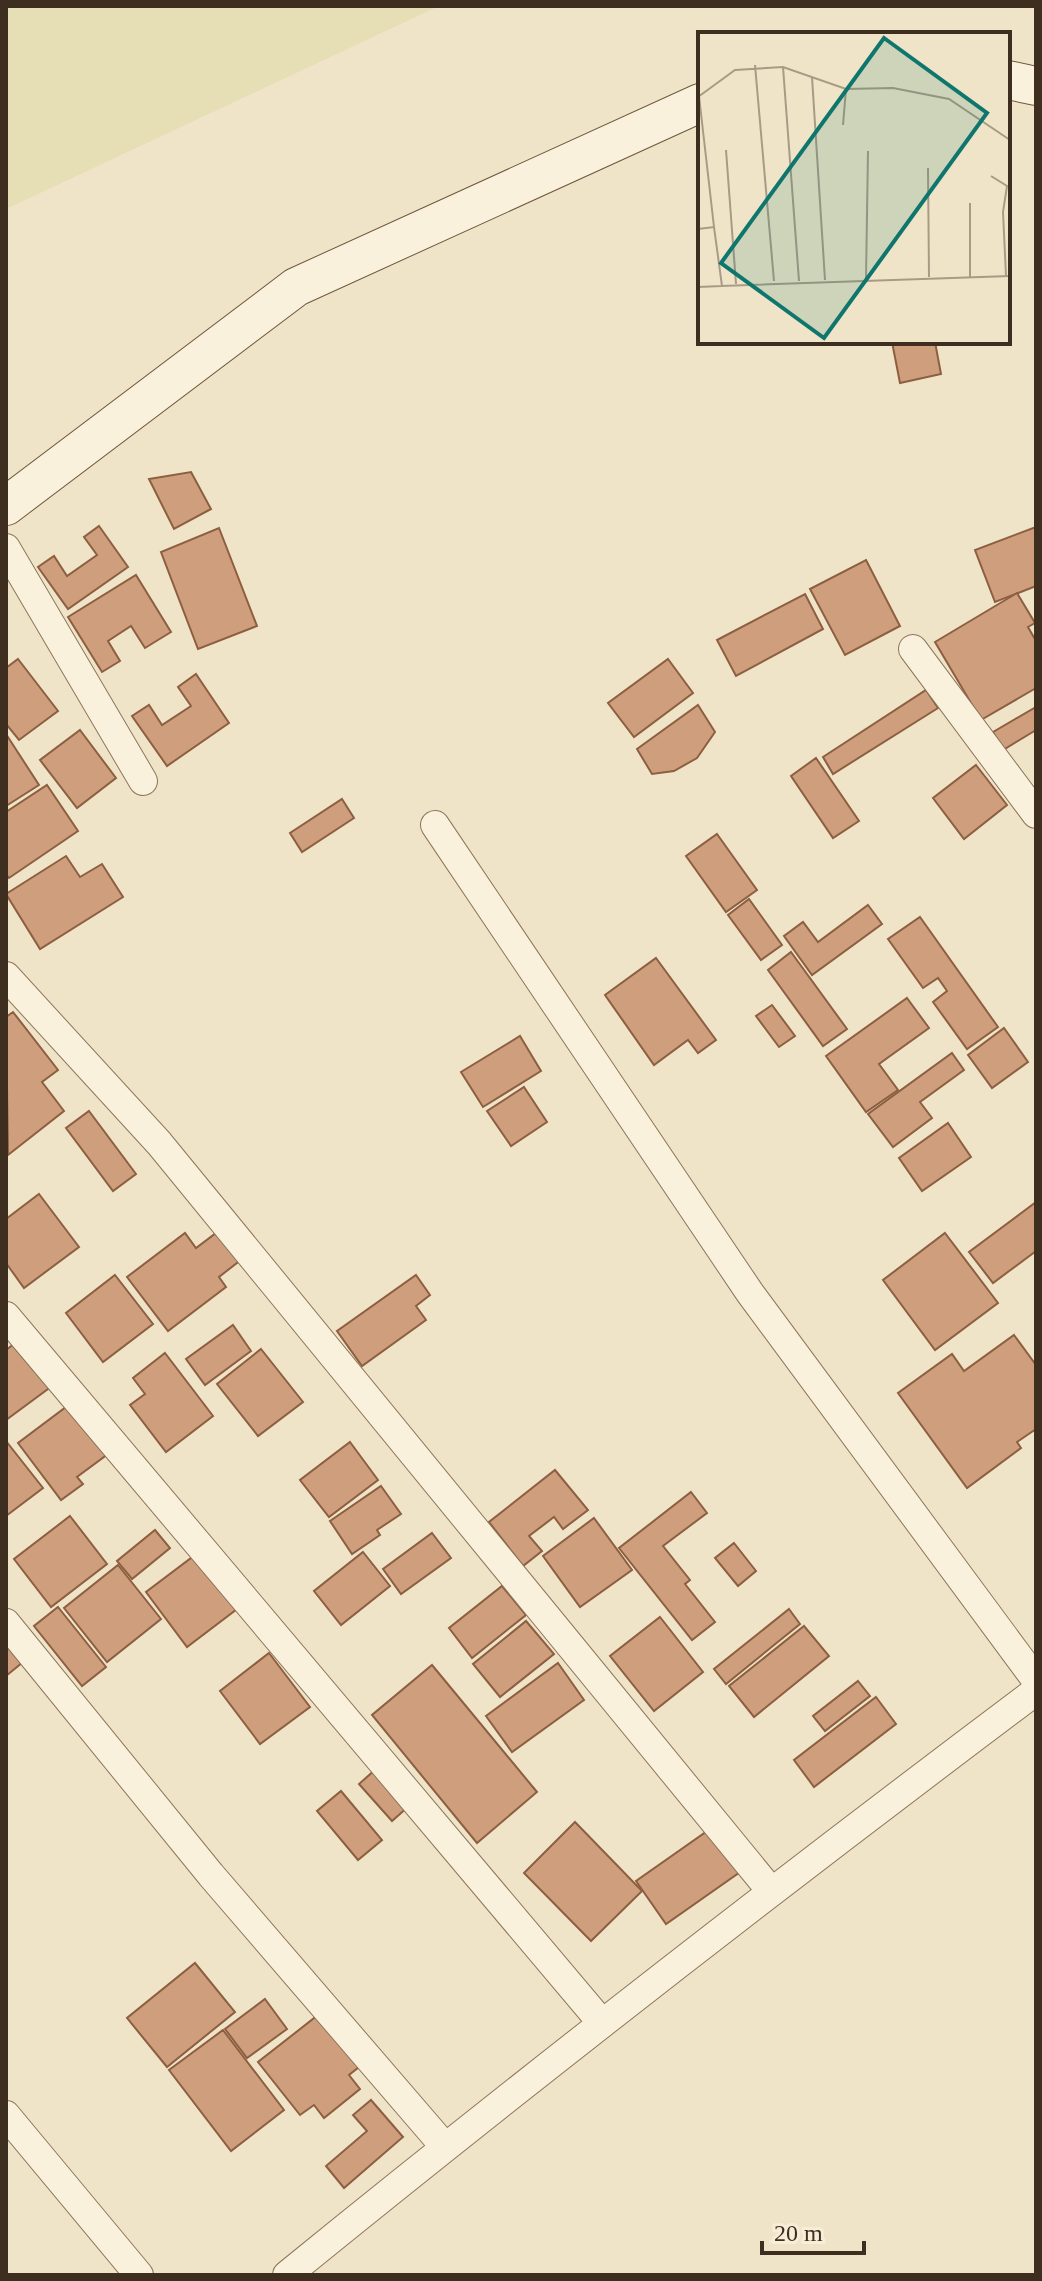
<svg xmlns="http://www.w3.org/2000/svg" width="1042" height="2281" viewBox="0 0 1042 2281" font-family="'Times New Roman',serif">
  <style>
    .farmland { fill: #e6deb5 }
    .building { fill: #cf9f7d; stroke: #8d5f41; stroke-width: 2 }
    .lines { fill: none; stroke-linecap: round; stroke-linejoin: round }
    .street-casing { stroke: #8d765c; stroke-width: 30 }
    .secondary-casing { stroke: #6f573f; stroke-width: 40 }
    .street { stroke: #faf1dc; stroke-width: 28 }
    .secondary { stroke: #faf1dc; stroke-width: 38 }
    .inset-road { fill: none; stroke: #a89b85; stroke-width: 2 }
    .view { fill: #0f766e; fill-opacity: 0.15; stroke: #0f766e; stroke-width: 4 }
    .inset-edge { fill: none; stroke: #3d2e20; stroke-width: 4 }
  </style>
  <rect width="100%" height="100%" fill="#f0e4c8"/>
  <path class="farmland" d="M6,6H439L6,209Z"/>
  <g class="building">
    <path d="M892,342H935L941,374L900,383Z"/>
    <path d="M191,472L211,509L174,529L149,479Z"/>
    <path d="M99,526L128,567L68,609L38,567L54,556L67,576L97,555L84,537Z"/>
    <path d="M1036,527V586L995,602L975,550Z"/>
    <path d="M219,528L257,626L198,649L161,552Z"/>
    <path d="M866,560L900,626L845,655L810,589Z"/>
    <path d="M136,575L171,632L145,648L131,626L108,641L120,661L102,672L68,617Z"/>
    <path d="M1017,593L1035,623L1028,627L1036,641V688L981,720L935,642Z"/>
    <path d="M805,594L823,629L736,676L717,640Z"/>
    <path d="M18,659L58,711L19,740L6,724V668Z"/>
    <path d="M668,659L693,693L634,737L608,703Z"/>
    <path d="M196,674L229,723L167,766L132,716L149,705L162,725L191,706L178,687Z"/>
    <path d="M926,690L938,708L833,774L823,757Z"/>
    <path d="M698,705L715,732L697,758L674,771L652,774L637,749Z"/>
    <path d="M1036,707V730L1003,750L993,732Z"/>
    <path d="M80,730L116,778L77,808L40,760Z"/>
    <path d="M6,734L39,785L6,806Z"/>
    <path d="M816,758L859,821L833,838L791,776Z"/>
    <path d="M976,765L1007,805L964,839L933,798Z"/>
    <path d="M47,785L78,831L9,878L6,874V812Z"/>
    <path d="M342,799L354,818L302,852L290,833Z"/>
    <path d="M717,834L757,890L726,912L686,856Z"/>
    <path d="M66,856L80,877L102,864L123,897L40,949L6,894Z"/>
    <path d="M749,899L782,945L761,960L728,915Z"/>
    <path d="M868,905L882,924L812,975L784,936L803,922L818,942Z"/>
    <path d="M920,917L998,1027L967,1049L933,1002L947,991L938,978L923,988L888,939Z"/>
    <path d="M791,952L847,1029L823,1046L768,970Z"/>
    <path d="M656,958L716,1040L698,1053L688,1040L654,1065L605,995Z"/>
    <path d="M907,998L929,1028L879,1064L898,1090L866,1112L826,1056Z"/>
    <path d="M772,1005L795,1036L779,1047L756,1016Z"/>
    <path d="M13,1012L58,1070L42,1082L64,1111L8,1155L6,1017Z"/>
    <path d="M1004,1028L1028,1062L992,1088L968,1055Z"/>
    <path d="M520,1036L541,1071L483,1107L461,1072Z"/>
    <path d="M952,1053L964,1070L920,1102L932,1118L893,1147L868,1114Z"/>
    <path d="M524,1087L547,1122L511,1146L487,1111Z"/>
    <path d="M89,1111L136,1174L113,1191L66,1128Z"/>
    <path d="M948,1123L971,1157L922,1191L899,1158Z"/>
    <path d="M39,1194L79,1247L24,1288L6,1263V1219Z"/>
    <path d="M1036,1202V1251L993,1283L969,1252Z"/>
    <path d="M220,1230L242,1259L219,1277L226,1287L168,1331L127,1277L185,1233L196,1248Z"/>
    <path d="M945,1233L998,1303L935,1350L883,1280Z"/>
    <path d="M115,1275L153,1324L103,1362L66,1313Z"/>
    <path d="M416,1275L430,1295L416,1306L426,1320L362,1366L337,1331Z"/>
    <path d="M233,1325L251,1351L205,1385L186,1359Z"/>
    <path d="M1014,1335L1036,1365V1429L1017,1442L1021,1448L967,1488L898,1393L952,1354L964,1371Z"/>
    <path d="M18,1341L52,1386L6,1420V1350Z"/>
    <path d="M261,1349L303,1402L258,1436L217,1384Z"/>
    <path d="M165,1353L213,1416L166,1452L130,1405L145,1394L133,1378Z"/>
    <path d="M74,1401L112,1451L77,1477L83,1484L61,1500L18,1443Z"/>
    <path d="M6,1441L43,1488L6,1516Z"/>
    <path d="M350,1442L378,1480L329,1517L300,1480Z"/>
    <path d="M555,1470L588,1510L563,1529L554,1517L529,1536L542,1551L523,1566L489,1522Z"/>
    <path d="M381,1486L401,1514L377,1530L380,1535L352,1554L330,1521Z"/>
    <path d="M691,1492L707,1513L663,1546L690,1580L685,1584L715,1622L692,1640L619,1548Z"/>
    <path d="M70,1516L107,1564L51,1607L14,1559Z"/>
    <path d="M594,1518L632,1570L580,1607L543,1556Z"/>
    <path d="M155,1530L170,1548L132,1579L117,1561Z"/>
    <path d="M432,1533L451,1558L401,1594L383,1569Z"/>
    <path d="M734,1543L756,1571L738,1586L715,1558Z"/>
    <path d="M199,1552L241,1606L187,1647L146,1592Z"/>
    <path d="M363,1552L390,1586L341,1625L314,1591Z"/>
    <path d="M118,1565L161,1619L107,1662L64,1608Z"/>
    <path d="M502,1586L526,1615L472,1658L449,1628Z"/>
    <path d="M58,1607L106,1667L82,1686L34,1626Z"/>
    <path d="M789,1609L800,1624L726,1684L714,1669Z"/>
    <path d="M660,1617L703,1672L654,1711L610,1656Z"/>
    <path d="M526,1621L554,1654L500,1697L473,1664Z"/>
    <path d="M804,1626L829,1656L754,1717L729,1686Z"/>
    <path d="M6,1641L23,1662L6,1676Z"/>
    <path d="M269,1653L310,1707L260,1744L220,1691Z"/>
    <path d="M558,1663L584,1700L512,1752L486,1716Z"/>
    <path d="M432,1665L537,1792L477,1843L372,1715Z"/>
    <path d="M858,1681L870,1696L825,1731L813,1716Z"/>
    <path d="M876,1697L896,1724L814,1787L794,1760Z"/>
    <path d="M376,1769L409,1806L392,1821L359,1784Z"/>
    <path d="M341,1791L382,1840L358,1860L317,1811Z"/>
    <path d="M575,1822L642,1891L591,1941L524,1873Z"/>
    <path d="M713,1827L743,1870L666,1924L636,1881Z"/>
    <path d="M195,1963L235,2012L167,2067L127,2018Z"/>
    <path d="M265,1999L287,2029L247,2058L225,2029Z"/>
    <path d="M318,2015L359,2067L349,2075L360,2089L324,2118L314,2105L300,2115L258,2062Z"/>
    <path d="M223,2030L284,2110L231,2151L169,2070Z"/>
    <path d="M371,2100L403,2137L344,2188L326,2166L367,2131L353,2115Z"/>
  </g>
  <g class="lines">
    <defs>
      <g id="street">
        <path d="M6,548L143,781"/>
        <path d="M913,649L1036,814"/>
        <path d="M435,825L750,1293L1036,1680"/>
        <path d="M6,976L159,1143L771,1891"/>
        <path d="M6,1316L602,2023"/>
        <path d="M6,1623L211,1875L445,2147"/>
        <path d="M6,2115L139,2275"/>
        <path d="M287,2275C533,2075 783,1881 1036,1691"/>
      </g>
      <g id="secondary">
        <path d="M1008,80L1036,86"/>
        <path d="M6,506L296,287L700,103"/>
      </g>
    </defs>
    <use href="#street" class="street-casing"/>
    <use href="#secondary" class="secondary-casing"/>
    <use href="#street" class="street"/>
    <use href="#secondary" class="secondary"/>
  </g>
  <g transform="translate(698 32)">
    <rect width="312" height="312" fill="#f0e4c8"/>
    <path class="inset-road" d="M57,33L76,249M85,35L101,249M114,45L127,248M1,64L16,195M0,65L37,38L85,35L148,57L195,56L251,67L312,108M145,93L148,57M28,118L38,252M230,136L231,245M293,144L309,154L305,180L308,244M272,171V245M0,197L16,195L24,254L312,244M168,247L170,119M0,255L24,254"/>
    <path class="view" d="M186,6L289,81L126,306L23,231Z"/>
    <rect width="312" height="312" class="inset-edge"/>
  </g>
  <rect width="1042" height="2281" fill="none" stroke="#3d2e20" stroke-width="16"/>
  <path d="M762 2241v12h102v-12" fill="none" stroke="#3d2e20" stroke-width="4"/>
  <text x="774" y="2241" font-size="24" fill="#3d2e20" stroke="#f7eed8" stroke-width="6" paint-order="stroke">20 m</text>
</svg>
